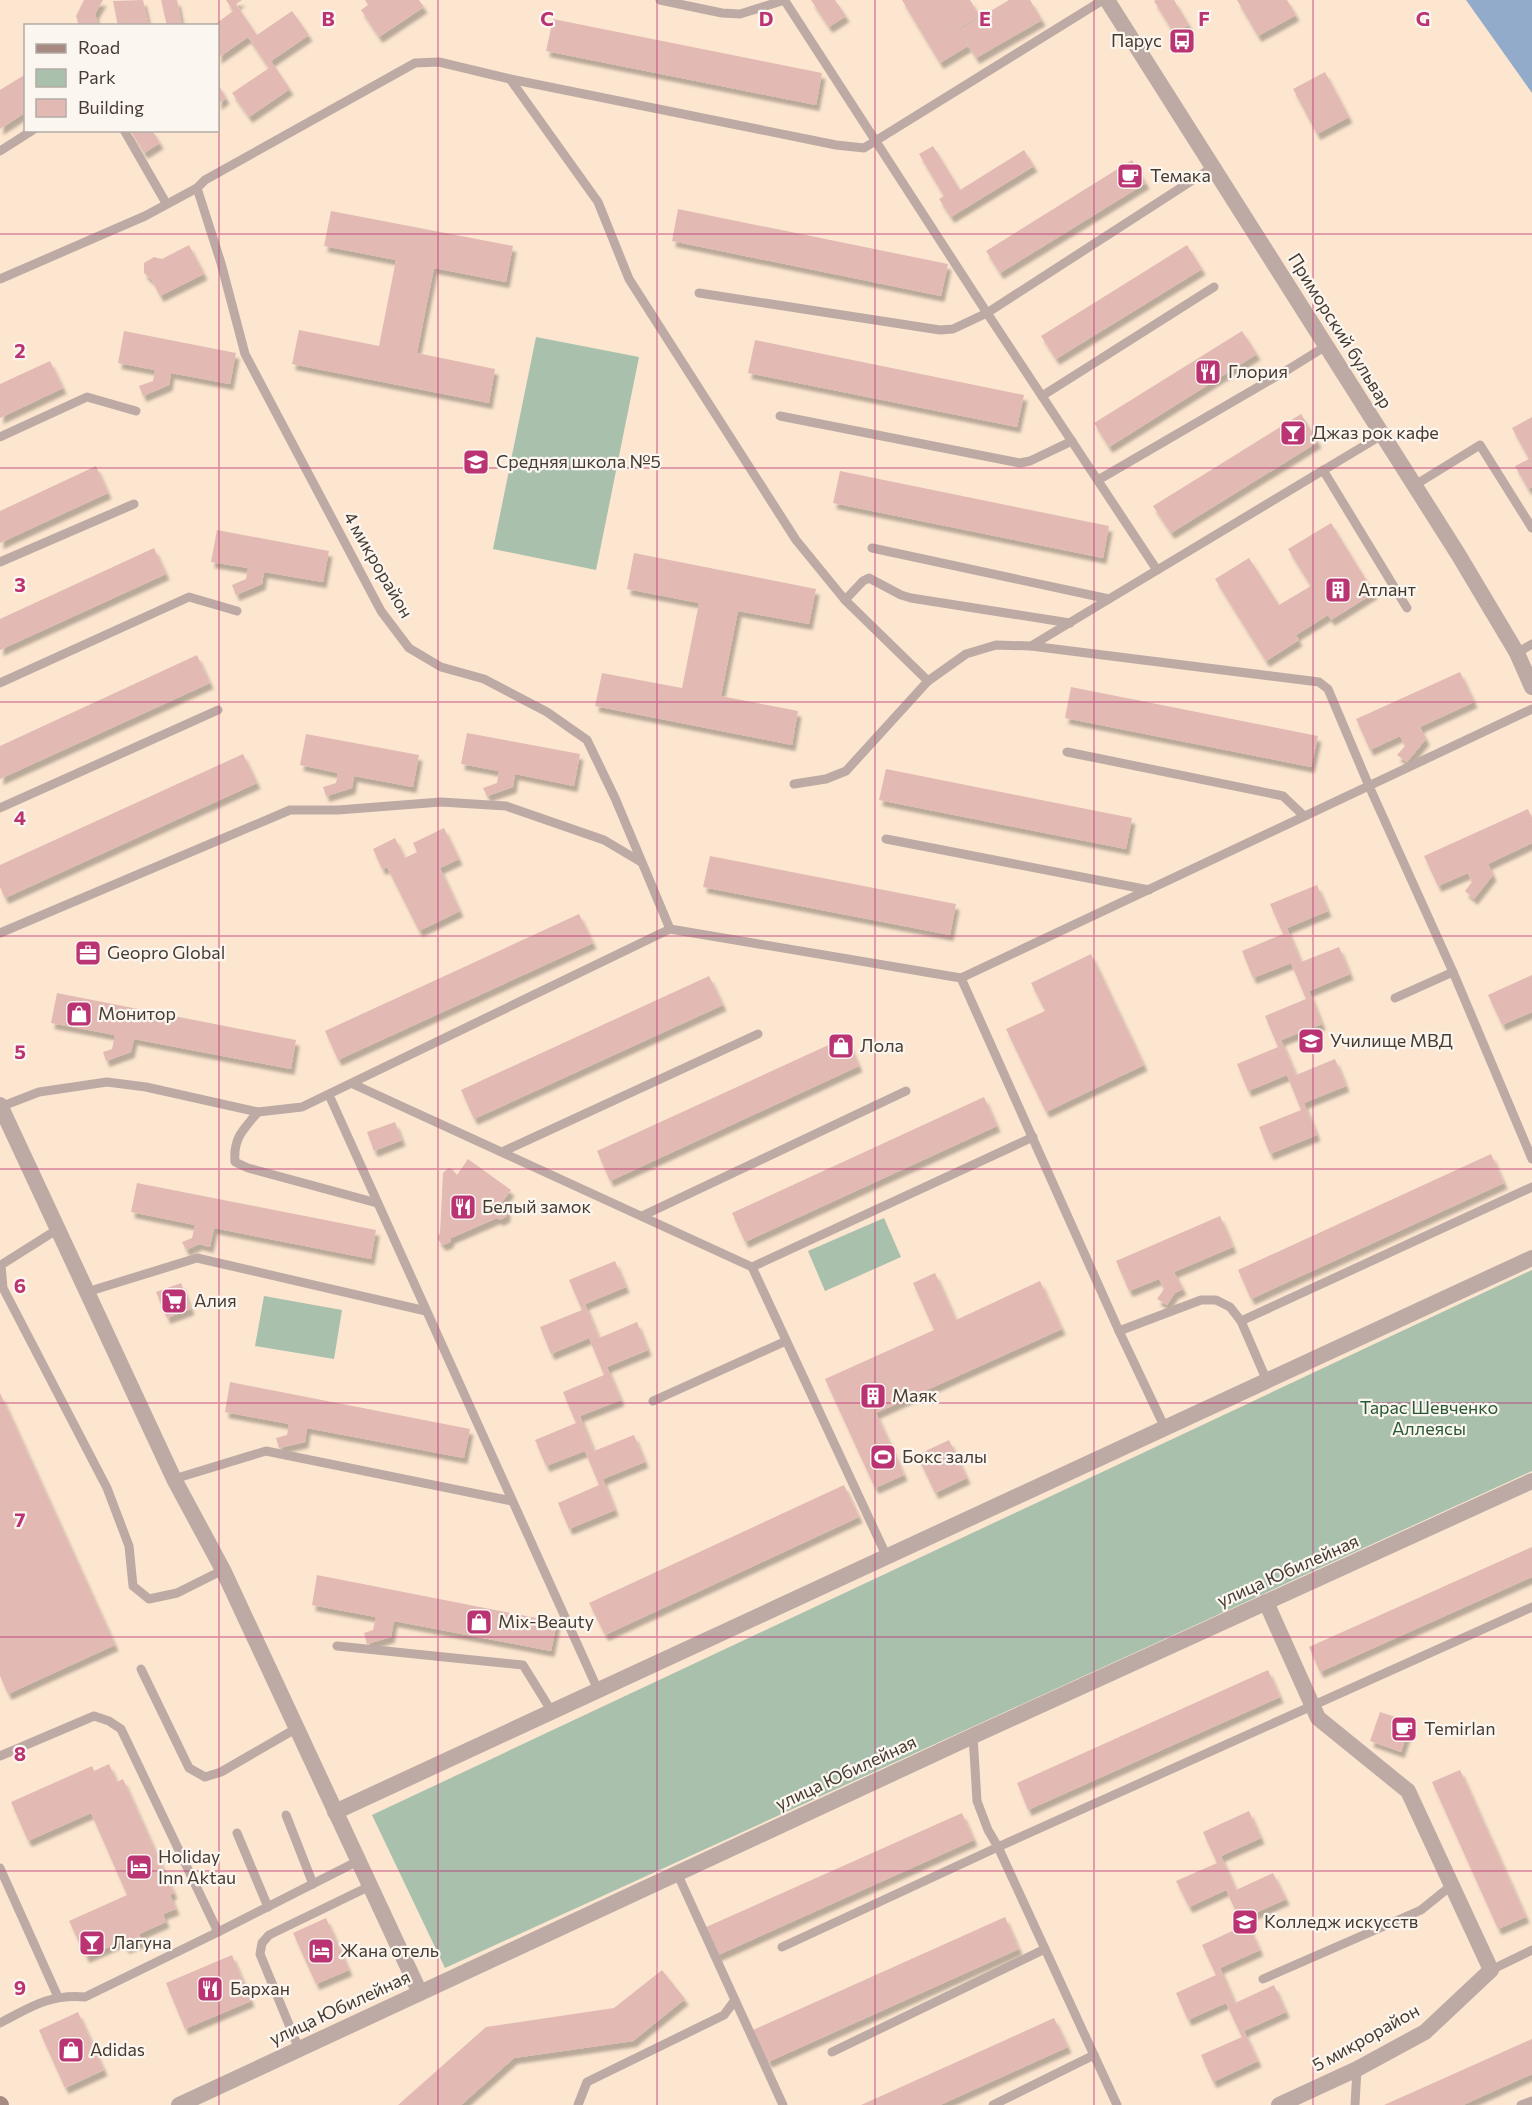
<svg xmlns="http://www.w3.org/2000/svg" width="1532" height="2105" viewBox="0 0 1532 2105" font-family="Commissioner,sans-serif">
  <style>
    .green { fill: #a9c0ad }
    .water { fill: #92abca }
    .building { fill: #e2bab3; filter: url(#shadow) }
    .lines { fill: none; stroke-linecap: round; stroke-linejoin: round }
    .service { stroke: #beaaa5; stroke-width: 9 }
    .minor { stroke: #beaaa5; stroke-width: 16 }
    .tertiary { stroke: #beaaa5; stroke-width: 16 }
    .secondary { stroke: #a78b83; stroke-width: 16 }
    .grid { fill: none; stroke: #ba3372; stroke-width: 1.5; stroke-opacity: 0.55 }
    .labels { text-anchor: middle; stroke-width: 4.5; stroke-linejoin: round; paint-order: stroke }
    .poi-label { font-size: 18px; fill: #463b30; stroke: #fcf6f1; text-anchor: start }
    .street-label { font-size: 18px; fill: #463b30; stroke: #fcf6f1 }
    .park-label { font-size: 18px; fill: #275a34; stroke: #fcf6f1 }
    .grid-label { font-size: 20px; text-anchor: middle; font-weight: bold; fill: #ba3372; stroke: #fcf6f1; stroke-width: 4.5; stroke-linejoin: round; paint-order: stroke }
  </style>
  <defs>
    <filter id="shadow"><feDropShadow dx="3.5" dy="6" stdDeviation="1.5" flood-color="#0004"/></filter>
  </defs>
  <rect width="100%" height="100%" fill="#fce6d0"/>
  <g class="green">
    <path d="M536,337L639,357L596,570L493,549Z"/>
    <path d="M884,1218L901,1257L825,1291L808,1251Z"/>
    <path d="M1532,1270V1471L445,1968L372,1815Z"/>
    <path d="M264,1296L342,1310L334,1359L255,1346Z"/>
  </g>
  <path class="water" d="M1466,0H1532V93Z"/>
  <g class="building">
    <path d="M84,0H103L95,14L99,26H79L76,16Z"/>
    <path d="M143,0L149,26H118L113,1Z"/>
    <path d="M161,0H177L182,26H167Z"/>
    <path d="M226,0H242L236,4L257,35L292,11L309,35L271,61L290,89L249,117L232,93L269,68L248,37L218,58V26H213L233,11Z"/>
    <path d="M365,0H419L424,7L379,37L361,10L368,5Z"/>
    <path d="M811,0H835L846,16L829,27Z"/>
    <path d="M902,0H970L980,16L958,29L968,46L940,63Z"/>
    <path d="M1009,0H1030L1042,20L976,58L959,30Z"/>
    <path d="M1156,0H1174L1189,25L1174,33L1154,1Z"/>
    <path d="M1237,0H1287L1296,15L1258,36Z"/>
    <path d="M553,19L822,73L816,105L546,51Z"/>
    <path d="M1325,72L1349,117L1317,134L1293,89Z"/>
    <path d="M26,74V112L0,129V90Z"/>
    <path d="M218,84L226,98L218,104Z"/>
    <path d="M130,130H152L160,143L144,153Z"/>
    <path d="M933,146L960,190L1024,150L1034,166L951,217L939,199L944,196L919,154Z"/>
    <path d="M1132,160L1146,183L1000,273L986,251Z"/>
    <path d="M678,209L948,264L941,296L672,241Z"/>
    <path d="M331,211L513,246L506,282L434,268L417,353L495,369L489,403L292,364L299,330L379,346L396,260L324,246Z"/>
    <path d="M189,245L204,274L160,296L152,280L144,273V263L154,257L162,259Z"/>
    <path d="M1187,245L1202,269L1056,359L1041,336Z"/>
    <path d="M124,331L236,353L230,384L171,373L169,385L143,396L139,386L153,381L155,370L118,363Z"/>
    <path d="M1242,331L1257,354L1109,447L1094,423Z"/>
    <path d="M755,340L1024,395L1017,427L748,373Z"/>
    <path d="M50,361L63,388L0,418V384Z"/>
    <path d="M1301,414L1318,442L1171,533L1153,506Z"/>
    <path d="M1532,417V487L1528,489L1515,466L1529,459L1512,428Z"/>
    <path d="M96,466L108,493L0,543V511Z"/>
    <path d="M840,471L1109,526L1103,558L833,503Z"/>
    <path d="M1331,523L1374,593L1331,620L1328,615L1296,635L1299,640L1266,661L1215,579L1249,558L1279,605L1311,586L1288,549Z"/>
    <path d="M217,530L329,551L323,582L264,572L262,584L236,595L232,585L246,579L248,568L211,562Z"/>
    <path d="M154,548L166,574L0,650V619Z"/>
    <path d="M634,553L816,589L809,624L738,611L721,696L798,711L792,745L595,706L602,673L682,688L699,603L627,589Z"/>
    <path d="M197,655L210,683L0,779V746Z"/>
    <path d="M1460,672L1474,702L1420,727L1426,739L1407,762L1397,755L1405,746L1400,736L1370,750L1356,719Z"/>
    <path d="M1071,687L1318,736L1311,767L1065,718Z"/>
    <path d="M467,733L580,754L574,786L515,774L513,787L487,796L483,788L497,783L499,771L461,764Z"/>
    <path d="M306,734L419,755L413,787L354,776L352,788L326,796L323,787L336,783L338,773L300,765Z"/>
    <path d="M243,754L257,783L5,898L0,887V865Z"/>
    <path d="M886,769L1132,818L1126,849L879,800Z"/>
    <path d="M1528,809L1532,818V843L1488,864L1493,875L1474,899L1465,891L1472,882L1468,873L1438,886L1424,856Z"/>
    <path d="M444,828L459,859L440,868L460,911L419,931L387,867L382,869L373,849L395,838L405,858L417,852L413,843Z"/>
    <path d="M710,856L956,904L950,935L703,887Z"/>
    <path d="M1317,885L1328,911L1287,928L1301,962L1339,947L1350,974L1309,991L1322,1024L1281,1040L1296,1075L1335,1059L1346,1086L1304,1103L1317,1135L1270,1154L1259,1127L1301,1110L1287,1075L1248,1091L1237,1064L1278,1047L1265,1016L1306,999L1291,963L1253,978L1242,951L1283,934L1270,904Z"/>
    <path d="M579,914L593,943L338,1060L325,1031Z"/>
    <path d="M1091,954L1144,1065L1046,1112L1006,1029L1045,1011L1031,983Z"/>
    <path d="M1532,975V1012L1502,1025L1488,995Z"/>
    <path d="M709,976L723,1005L474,1119L461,1090Z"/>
    <path d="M57,993L296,1040L291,1069L134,1039L131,1052L106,1061L103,1052L112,1049L115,1035L51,1023Z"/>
    <path d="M846,1037L859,1066L610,1181L597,1151Z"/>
    <path d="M984,1097L997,1126L745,1242L732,1213Z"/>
    <path d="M395,1122L402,1140L374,1151L367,1132Z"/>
    <path d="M1491,1154L1504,1183L1251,1299L1238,1270Z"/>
    <path d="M468,1159L511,1190L500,1205L507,1209V1216L500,1220L497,1218L451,1238L450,1242L443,1245L438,1240V1236L440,1233L443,1173L448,1168L452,1169L457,1175Z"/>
    <path d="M137,1183L376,1230L371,1259L214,1228L210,1247L199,1244L186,1250L182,1242L192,1238L195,1225L131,1212Z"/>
    <path d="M1220,1216L1233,1247L1174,1272L1183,1289L1175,1293L1167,1305L1157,1299L1164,1289L1159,1279L1129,1291L1116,1261Z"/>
    <path d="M615,1261L626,1287L585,1304L599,1338L637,1322L648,1350L607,1367L621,1400L580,1416L594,1451L634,1435L645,1462L603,1479L615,1510L569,1529L558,1503L599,1485L585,1451L546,1466L535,1440L576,1423L563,1392L604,1375L589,1338L551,1354L540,1327L582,1310L569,1280Z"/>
    <path d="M935,1273L956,1320L1040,1281L1062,1329L876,1413L904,1475L875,1488L825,1379L934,1330L913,1283Z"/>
    <path d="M181,1283L191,1309L167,1318L156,1292Z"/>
    <path d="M230,1382L470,1429L464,1458L307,1428L305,1442L279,1448L276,1438L287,1435L289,1424L225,1412Z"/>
    <path d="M0,1393L115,1645L8,1694L0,1676Z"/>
    <path d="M949,1440L967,1478L935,1493L917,1455Z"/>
    <path d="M844,1485L859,1517L605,1635L589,1603Z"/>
    <path d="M1532,1547V1577L1320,1672L1309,1647Z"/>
    <path d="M317,1575L557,1622L551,1651L394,1621L391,1637L367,1644L364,1633L373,1630L376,1617L312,1605Z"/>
    <path d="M1268,1670L1280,1697L1028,1810L1017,1783Z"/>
    <path d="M1380,1712L1411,1722L1401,1752L1370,1741Z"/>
    <path d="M109,1764L117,1782L123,1779L174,1893L170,1895L176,1909L163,1914L166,1922L139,1934L142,1941L126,1948L122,1941L86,1957L69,1921L127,1895L91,1813L28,1841L11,1802L92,1766L94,1771Z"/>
    <path d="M1460,1770L1526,1917L1498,1929L1432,1782Z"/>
    <path d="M1249,1811L1261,1838L1221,1856L1236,1890L1273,1873L1286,1899L1245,1918L1260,1950L1220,1968L1235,2003L1274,1985L1286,2012L1244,2031L1258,2061L1213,2082L1201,2055L1242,2037L1226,2003L1188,2020L1176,1993L1216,1975L1202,1945L1243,1926L1226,1890L1189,1907L1176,1881L1217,1863L1203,1832Z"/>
    <path d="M962,1813L974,1840L716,1956L704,1928Z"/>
    <path d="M1005,1917L1019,1949L768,2062L753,2030Z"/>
    <path d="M326,1918L349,1970L316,1984L293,1933Z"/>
    <path d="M232,1955L251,2001L185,2029L166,1983Z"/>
    <path d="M662,1970L685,1999L633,2041L514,2058L461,2105H398L486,2027L614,2008Z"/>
    <path d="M78,2012L104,2070L65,2088L39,2030Z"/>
    <path d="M1054,2018L1068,2047L940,2105H861Z"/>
    <path d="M1532,2039V2074L1463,2105H1384Z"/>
  </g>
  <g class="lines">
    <g class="service">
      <path d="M660,0L722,13L740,14L785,0"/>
      <path d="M785,1L987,313L1157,570"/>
      <path d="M510,79L598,202L629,279L796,540L845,600L928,681"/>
      <path d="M124,130L166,203"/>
      <path d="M0,151L33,130"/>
      <path d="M197,188L221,263L245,354L381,611L409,648L441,667L484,679L547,712L587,740L615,798L670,929"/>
      <path d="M0,279L145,216L197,188L205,180L415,63L439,62L510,79L836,145L864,148L1103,0"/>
      <path d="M699,293L940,330L953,329L987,313L1213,167"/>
      <path d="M1042,396L1214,287"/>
      <path d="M780,416L1020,463L1030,461L1072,441"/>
      <path d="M0,437L87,397L136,411"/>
      <path d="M1323,470L1407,608"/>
      <path d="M1098,480L1289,369L1326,346"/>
      <path d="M1415,485L1480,445L1532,528"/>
      <path d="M872,548L1109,599L1382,435"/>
      <path d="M0,562L134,504"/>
      <path d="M845,600L863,581L869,578L901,595L911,598L1070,623"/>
      <path d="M1031,646L1109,599"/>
      <path d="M1517,653L1532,644"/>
      <path d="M0,683L189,597L237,611"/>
      <path d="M1067,752L1283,796L1304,816"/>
      <path d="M794,784L826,779L846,771L928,681L966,654L996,645L1031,646L1319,682L1328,689L1369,786L1453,972L1532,1159"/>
      <path d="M0,808L218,710"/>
      <path d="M886,839L1149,890"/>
      <path d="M0,933L290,810H338L441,802L506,806L604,840L641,862"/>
      <path d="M961,978L1532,709"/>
      <path d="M1395,998L1453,972"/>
      <path d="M353,1084L752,1267L887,1557"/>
      <path d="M329,1095L598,1690"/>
      <path d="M0,1107L39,1092L107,1082L146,1087L258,1112L302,1107L670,929L961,978L1119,1331L1165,1428"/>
      <path d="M258,1112C243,1130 233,1138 235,1162L248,1168L377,1203"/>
      <path d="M502,1152L758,1034"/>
      <path d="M642,1216L906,1091"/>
      <path d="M58,1229L1,1265L3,1288L107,1488L129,1546L133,1586L149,1599L177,1593L223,1570"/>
      <path d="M752,1267L1033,1137"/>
      <path d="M87,1292L197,1258L426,1311"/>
      <path d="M1241,1321L1532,1187"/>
      <path d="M1119,1331L1201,1300H1216L1230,1307L1241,1321L1267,1381"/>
      <path d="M653,1401L786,1341"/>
      <path d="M174,1479L266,1451L512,1501"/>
      <path d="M337,1646L523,1665L552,1712"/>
      <path d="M141,1669L189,1768L205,1777L221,1772L297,1728"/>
      <path d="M973,1736L977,1801L988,1830L998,1847L1117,2105"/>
      <path d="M0,1756L94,1716L109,1721L121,1729L218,1932L85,1997C49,1994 31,2007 0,2023"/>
      <path d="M286,1815L313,1884"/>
      <path d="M237,1833L268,1907"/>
      <path d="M0,1868L58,1997"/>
      <path d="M677,1873L783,2105"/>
      <path d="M218,1932L358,1861"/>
      <path d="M782,1947L998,1847L1532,1607"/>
      <path d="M1491,1970L1532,1950"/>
      <path d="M1263,1979L1421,1910L1452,1885"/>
      <path d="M299,2049L260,1954L262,1943L269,1935L370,1886"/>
      <path d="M832,2052L1045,1949"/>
      <path d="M578,2105L587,2082L724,2015L735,2000"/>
      <path d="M993,2105L1094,2055"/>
      <path d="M1355,2105L1357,2069"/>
      <path d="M1521,2105L1532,2101"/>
    </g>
    <path class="minor" d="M1266,1602L1318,1718L1408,1791L1491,1970L1425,2032L1357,2069L1279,2105"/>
    <g class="tertiary">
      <path d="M1107,0L1458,554L1517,653L1532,687"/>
      <path d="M0,1105L174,1479L223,1570L420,1993"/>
      <path d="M335,1812L1532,1258"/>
      <path d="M179,2105L973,1736L1532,1481"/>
    </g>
    <path class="secondary" d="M0,2104L1,2105"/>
  </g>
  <path class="grid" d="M219,0V2105M438,0V2105M657,0V2105M875,0V2105M1094,0V2105M1313,0V2105M0,234H1532M0,468H1532M0,702H1532M0,936H1532M0,1169H1532M0,1403H1532M0,1637H1532M0,1871H1532"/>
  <defs>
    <symbol id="bus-square" viewBox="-11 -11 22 22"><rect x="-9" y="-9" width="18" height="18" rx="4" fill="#ba3372" stroke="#fcf6f1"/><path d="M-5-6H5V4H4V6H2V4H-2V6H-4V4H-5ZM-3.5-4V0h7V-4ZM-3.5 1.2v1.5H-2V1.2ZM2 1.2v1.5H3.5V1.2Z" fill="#fff"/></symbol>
    <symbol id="cafe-square" viewBox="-11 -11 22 22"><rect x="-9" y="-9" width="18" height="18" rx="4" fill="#ba3372" stroke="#fcf6f1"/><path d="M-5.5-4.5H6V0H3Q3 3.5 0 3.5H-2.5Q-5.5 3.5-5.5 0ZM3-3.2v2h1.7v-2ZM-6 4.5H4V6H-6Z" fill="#fff"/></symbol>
    <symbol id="restaurant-square" viewBox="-11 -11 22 22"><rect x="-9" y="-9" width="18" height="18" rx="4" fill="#ba3372" stroke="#fcf6f1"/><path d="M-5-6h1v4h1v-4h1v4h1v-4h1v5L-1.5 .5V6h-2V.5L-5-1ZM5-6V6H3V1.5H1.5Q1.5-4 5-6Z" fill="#fff"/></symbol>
    <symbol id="bar-square" viewBox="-11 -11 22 22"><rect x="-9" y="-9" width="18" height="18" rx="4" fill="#ba3372" stroke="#fcf6f1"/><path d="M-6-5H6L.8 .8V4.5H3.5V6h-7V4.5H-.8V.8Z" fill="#fff"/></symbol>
    <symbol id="school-square" viewBox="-11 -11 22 22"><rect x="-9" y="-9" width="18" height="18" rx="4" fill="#ba3372" stroke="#fcf6f1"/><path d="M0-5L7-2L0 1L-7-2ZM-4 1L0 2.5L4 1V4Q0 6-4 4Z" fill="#fff"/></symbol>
    <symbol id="building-square" viewBox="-11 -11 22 22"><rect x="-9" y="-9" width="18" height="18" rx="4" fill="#ba3372" stroke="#fcf6f1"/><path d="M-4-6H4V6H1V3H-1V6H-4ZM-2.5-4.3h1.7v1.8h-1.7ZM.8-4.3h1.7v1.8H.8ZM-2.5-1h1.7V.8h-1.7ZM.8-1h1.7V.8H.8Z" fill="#fff"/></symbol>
    <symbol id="office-square" viewBox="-11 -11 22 22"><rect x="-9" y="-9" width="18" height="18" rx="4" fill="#ba3372" stroke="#fcf6f1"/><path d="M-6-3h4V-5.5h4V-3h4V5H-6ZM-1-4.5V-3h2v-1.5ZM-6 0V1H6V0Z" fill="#fff"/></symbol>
    <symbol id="shop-square" viewBox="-11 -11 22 22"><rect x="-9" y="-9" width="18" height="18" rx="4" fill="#ba3372" stroke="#fcf6f1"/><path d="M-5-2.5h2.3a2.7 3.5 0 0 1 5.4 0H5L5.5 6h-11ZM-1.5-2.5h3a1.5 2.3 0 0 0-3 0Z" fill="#fff"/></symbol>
    <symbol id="university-square" viewBox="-11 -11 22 22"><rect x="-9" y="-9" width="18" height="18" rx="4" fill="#ba3372" stroke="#fcf6f1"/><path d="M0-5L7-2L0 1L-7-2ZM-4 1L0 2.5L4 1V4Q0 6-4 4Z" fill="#fff"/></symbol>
    <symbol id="supermarket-square" viewBox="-11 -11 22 22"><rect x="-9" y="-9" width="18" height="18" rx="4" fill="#ba3372" stroke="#fcf6f1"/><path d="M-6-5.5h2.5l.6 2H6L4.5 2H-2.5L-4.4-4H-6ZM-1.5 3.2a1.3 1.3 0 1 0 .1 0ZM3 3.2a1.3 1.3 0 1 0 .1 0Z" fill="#fff"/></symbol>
    <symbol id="stadium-square" viewBox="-11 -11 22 22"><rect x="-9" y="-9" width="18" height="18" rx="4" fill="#ba3372" stroke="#fcf6f1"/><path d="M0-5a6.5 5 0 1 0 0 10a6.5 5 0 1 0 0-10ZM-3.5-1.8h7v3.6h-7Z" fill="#fff"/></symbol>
    <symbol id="hotel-square" viewBox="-11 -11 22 22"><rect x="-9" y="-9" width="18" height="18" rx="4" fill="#ba3372" stroke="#fcf6f1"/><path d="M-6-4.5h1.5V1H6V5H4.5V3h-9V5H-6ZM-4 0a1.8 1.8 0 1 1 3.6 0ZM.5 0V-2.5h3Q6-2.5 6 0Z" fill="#fff"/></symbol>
  </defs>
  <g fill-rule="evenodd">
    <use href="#bus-square" x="1167" y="26" width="30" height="30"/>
    <use href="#cafe-square" x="1115" y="161" width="30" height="30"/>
    <use href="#restaurant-square" x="1193" y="357" width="30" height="30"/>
    <use href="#bar-square" x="1278" y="418" width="30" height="30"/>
    <use href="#school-square" x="461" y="447" width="30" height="30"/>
    <use href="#building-square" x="1323" y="575" width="30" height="30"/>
    <use href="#office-square" x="73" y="938" width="30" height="30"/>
    <use href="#shop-square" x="64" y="999" width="30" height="30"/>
    <use href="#university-square" x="1296" y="1026" width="30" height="30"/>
    <use href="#shop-square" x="826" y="1031" width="30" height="30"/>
    <use href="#restaurant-square" x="448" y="1192" width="30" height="30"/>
    <use href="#supermarket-square" x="159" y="1286" width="30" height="30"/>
    <use href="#building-square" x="858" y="1381" width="30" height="30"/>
    <use href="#stadium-square" x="868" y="1442" width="30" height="30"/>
    <use href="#shop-square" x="464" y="1607" width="30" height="30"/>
    <use href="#cafe-square" x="1389" y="1714" width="30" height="30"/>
    <use href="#hotel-square" x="124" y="1852" width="30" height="30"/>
    <use href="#university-square" x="1230" y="1907" width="30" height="30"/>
    <use href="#bar-square" x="77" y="1928" width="30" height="30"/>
    <use href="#hotel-square" x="306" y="1936" width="30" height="30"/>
    <use href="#restaurant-square" x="195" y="1974" width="30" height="30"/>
    <use href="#shop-square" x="56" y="2035" width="30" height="30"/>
  </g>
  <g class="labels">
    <g class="poi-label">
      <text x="1162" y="47" text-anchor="end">Парус</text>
      <text x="1150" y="182">Темака</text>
      <text x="1228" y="378">Глория</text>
      <text x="1312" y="439">Джаз рок кафе</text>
      <text x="496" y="468">Средняя школа №5</text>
      <text x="1358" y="596">Атлант</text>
      <text x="107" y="959">Geopro Global</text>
      <text x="98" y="1020">Монитор</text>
      <text x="1330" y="1047">Училище МВД</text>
      <text x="860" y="1052">Лола</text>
      <text x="482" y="1213">Белый замок</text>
      <text x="194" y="1307">Алия</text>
      <text x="892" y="1402">Маяк</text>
      <text x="902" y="1463">Бокс залы</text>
      <text x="498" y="1628">Mix-Beauty</text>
      <text x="1424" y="1735">Temirlan</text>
      <text x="158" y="1863">Holiday<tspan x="158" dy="21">Inn Aktau</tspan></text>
      <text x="1264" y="1928">Колледж искусств</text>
      <text x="112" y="1949">Лагуна</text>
      <text x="340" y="1957">Жана отель</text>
      <text x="230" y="1995">Бархан</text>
      <text x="90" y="2056">Adidas</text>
    </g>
    <g class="street-label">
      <text transform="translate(1340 331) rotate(58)" y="6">Приморский бульвар</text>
      <text transform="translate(378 565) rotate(60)" y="6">4 микрорайон</text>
      <text transform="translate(1288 1571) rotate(-24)" y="6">улица Юбилейная</text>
      <text transform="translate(846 1773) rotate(-25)" y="6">улица Юбилейная</text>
      <text transform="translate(340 2008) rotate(-25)" y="6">улица Юбилейная</text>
      <text transform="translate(1366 2038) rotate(-29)" y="6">5 микрорайон</text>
    </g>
    <g class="park-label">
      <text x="1429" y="1414">Тарас Шевченко<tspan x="1429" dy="21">Аллеясы</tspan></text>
    </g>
  </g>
  <g class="grid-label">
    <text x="328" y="26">B</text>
    <text x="547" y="26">C</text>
    <text x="766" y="26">D</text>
    <text x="985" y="26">E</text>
    <text x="1204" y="26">F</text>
    <text x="1423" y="26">G</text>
    <text x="20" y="358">2</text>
    <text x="20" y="592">3</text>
    <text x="20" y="825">4</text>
    <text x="20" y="1059">5</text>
    <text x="20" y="1293">6</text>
    <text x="20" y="1527">7</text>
    <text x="20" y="1761">8</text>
    <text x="20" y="1995">9</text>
  </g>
  <rect x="24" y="24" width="195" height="108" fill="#fcf6f1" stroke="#b3aba4" stroke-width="1.5"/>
  <rect x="36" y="44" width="30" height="9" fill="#a78b83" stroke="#b3aba4" stroke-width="1.5"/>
  <text x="78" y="54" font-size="18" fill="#463b30">Road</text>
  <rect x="36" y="69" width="30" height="18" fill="#a9c0ad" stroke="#b3aba4" stroke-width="1.5"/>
  <text x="78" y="84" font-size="18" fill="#463b30">Park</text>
  <rect x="36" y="99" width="30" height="18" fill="#e2bab3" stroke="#b3aba4" stroke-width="1.5"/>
  <text x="78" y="114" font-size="18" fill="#463b30">Building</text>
</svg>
